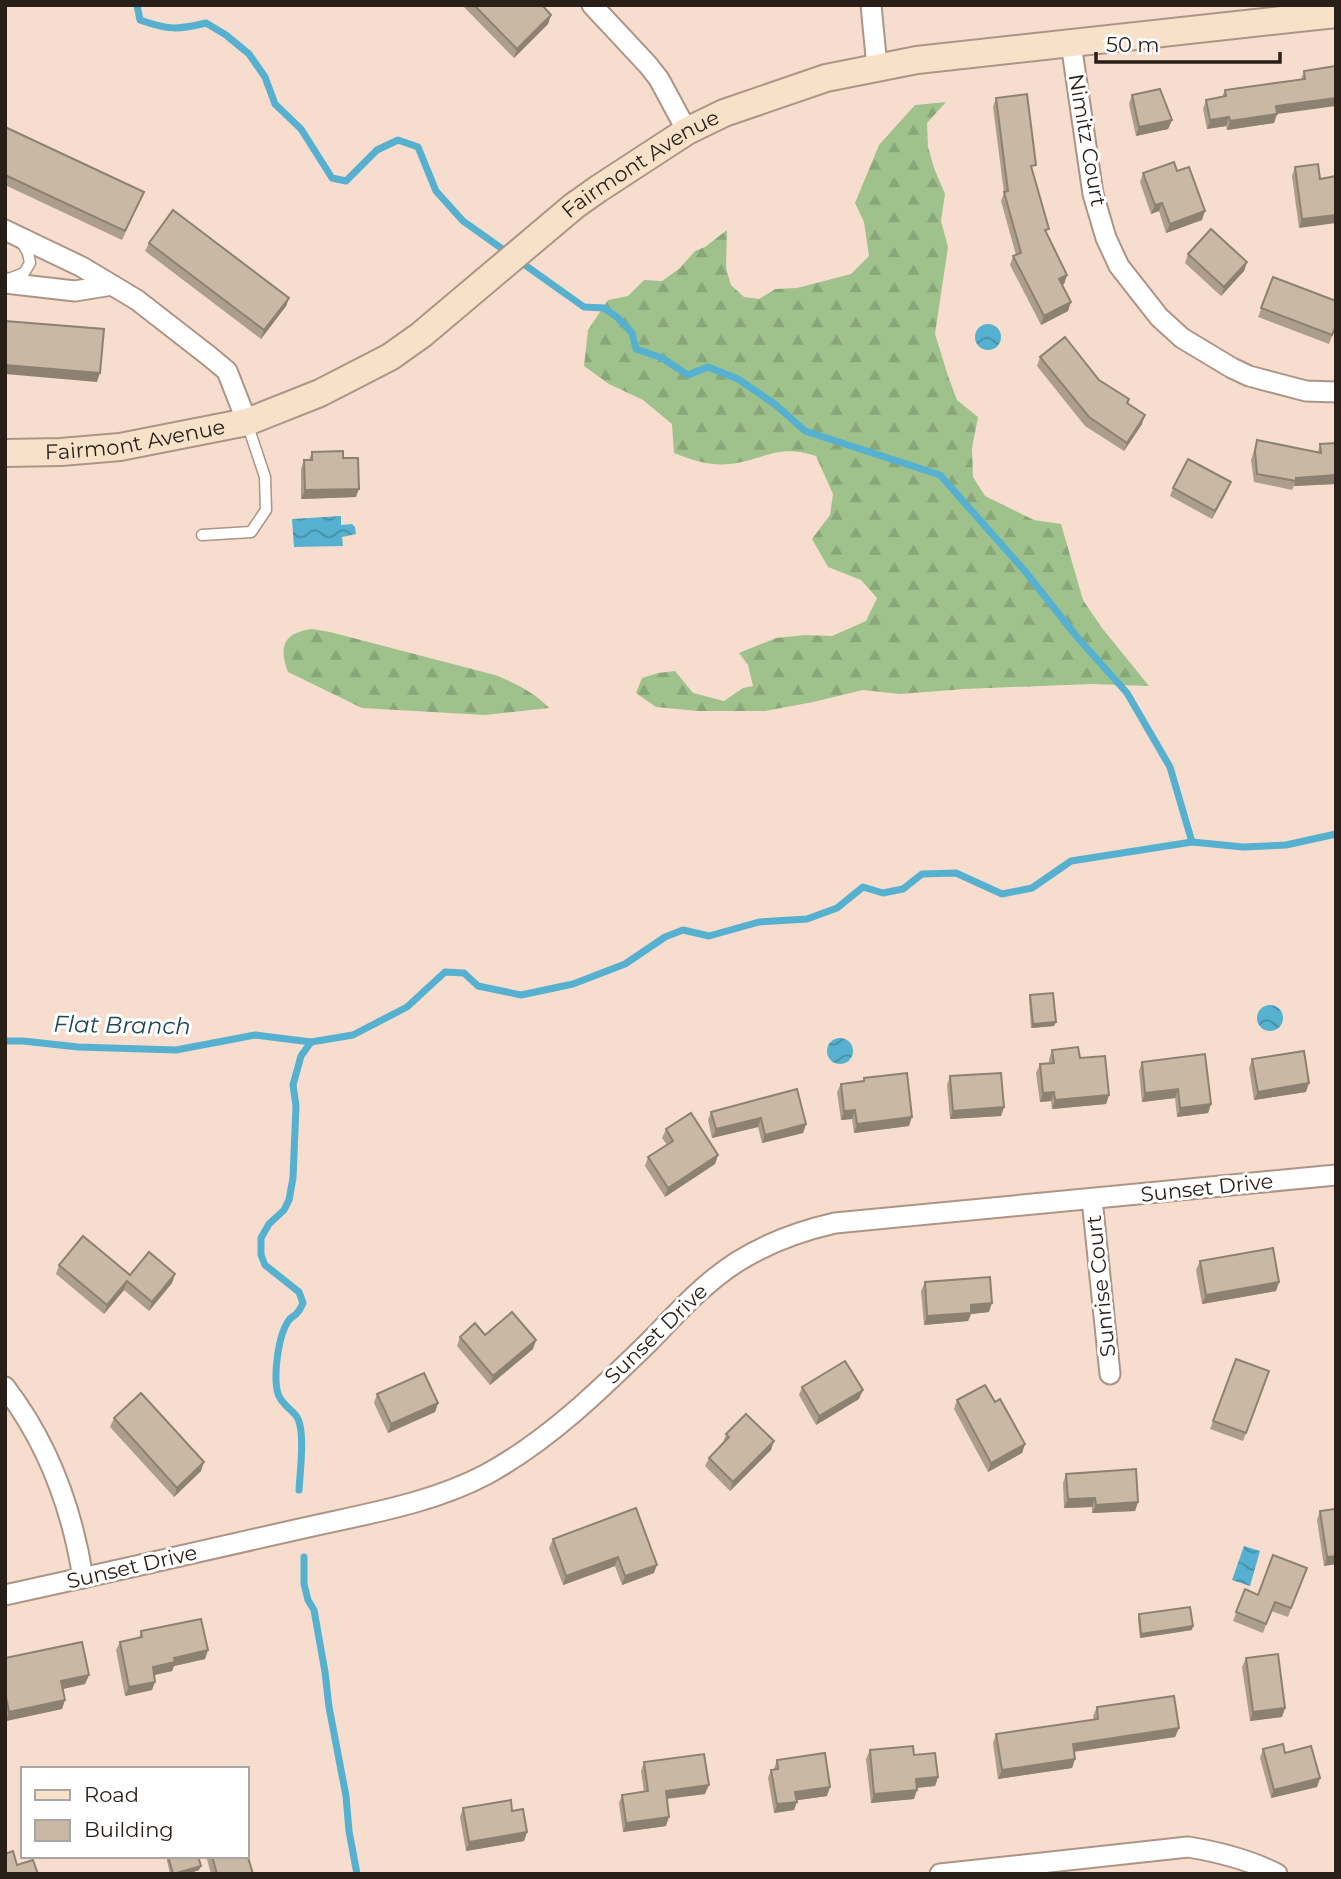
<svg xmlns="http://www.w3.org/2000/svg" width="1341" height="1879" viewBox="0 0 1341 1879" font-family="Montserrat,sans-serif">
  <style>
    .forest { fill: url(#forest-firs) }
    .water { fill: url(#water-waves) }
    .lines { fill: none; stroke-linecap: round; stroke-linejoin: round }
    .stream { stroke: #55b1cf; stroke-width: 7 }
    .lane-casing { stroke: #ac9586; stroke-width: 13 }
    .street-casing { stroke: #ac9586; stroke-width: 23 }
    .secondary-casing { stroke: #ac9586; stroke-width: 30 }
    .lane { stroke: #fff; stroke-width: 10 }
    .street { stroke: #fff; stroke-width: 19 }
    .secondary { stroke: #f7e2c9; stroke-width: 26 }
    .wall { fill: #ad9e8c }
    .shaded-wall { fill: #8d8172 }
    .building { fill: #c9b8a3; stroke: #8d8172; stroke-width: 2 }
    .labels { text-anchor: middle; stroke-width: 6; stroke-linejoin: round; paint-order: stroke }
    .street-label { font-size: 21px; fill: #281f19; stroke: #fff }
    .water-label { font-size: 23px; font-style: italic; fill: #1f4855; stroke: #fff }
  </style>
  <defs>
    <pattern id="forest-firs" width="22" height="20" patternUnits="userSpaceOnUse" patternTransform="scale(1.75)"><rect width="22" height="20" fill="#9fc28c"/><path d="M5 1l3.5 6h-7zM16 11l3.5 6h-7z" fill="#89a678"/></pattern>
    <pattern id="water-waves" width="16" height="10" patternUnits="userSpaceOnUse" patternTransform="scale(1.75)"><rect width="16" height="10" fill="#55b1cf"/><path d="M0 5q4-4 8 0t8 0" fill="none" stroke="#468fa7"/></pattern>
  </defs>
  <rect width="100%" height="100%" fill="#f6ddcd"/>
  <g class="forest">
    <path d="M946,102L927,123L928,147L934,168L945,194L941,221L948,247L935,334L948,376L957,400L978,417L972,448L973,477L985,496L1034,520L1061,524L1083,600L1102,628L1149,686L1091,684L964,689L900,694L863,690L813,702L765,711H698L656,707L636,693L642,678L658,673L675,671L693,693L724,701L743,688L753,686L748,665L739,653L776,638L805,635L832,636L866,621L877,598L861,580L828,567L812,539L830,515L833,494L816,456C775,443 766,460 729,464C711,466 691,460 674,453L672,424L643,400L609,384L584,366L588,330L608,300L628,296L644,280L662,281L680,268L695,251L705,247L727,230L726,268L731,285L744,297L759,299L775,289L797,288L851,274L869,256L864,222L855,203L879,145L915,105Z"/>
    <path d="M312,629L330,632L495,675C515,683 534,692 549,708L485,715L362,708L288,672C278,646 284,633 312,629Z"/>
  </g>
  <g class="water">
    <circle cx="988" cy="337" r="13"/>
    <path d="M341,516V525L352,524L355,527L356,534L342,537L343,546L294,547L292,519Z"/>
    <circle cx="1270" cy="1018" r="13"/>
    <circle cx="840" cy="1051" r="13"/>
    <path d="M1244,1546L1260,1551L1250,1586L1232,1580Z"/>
  </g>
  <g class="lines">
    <g class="stream">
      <path d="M137,5L140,20C168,30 178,30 206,23L226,35L249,54L265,77L275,104L301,129L332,178L346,181L377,150L398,140L418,147L436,191L463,221L584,307L604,308L618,318L632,333L636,349L662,358L688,375L708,367L738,379L776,405L805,431L940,475L1024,570L1077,637L1127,693L1170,767L1192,842"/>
      <path d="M5,1041H23L78,1047L176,1050L255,1035L311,1042L353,1035L407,1007L445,972L464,973L478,986L521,995L573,984L625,964L665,937L683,930L709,936L759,922L807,919L837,908L863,887L883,893L903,889L922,874L956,873L1002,894L1032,888L1071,861L1192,842L1243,847L1286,845L1336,834"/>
      <path d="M299,1490C300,1473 305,1433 298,1419C294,1410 283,1407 278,1394C273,1376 278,1335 289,1320C291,1317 295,1316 297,1313C300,1310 301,1307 303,1303L299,1292L265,1265L261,1255V1238L269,1224L284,1210L289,1200L293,1178L296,1106L293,1085L301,1056L311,1042"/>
      <path d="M304,1557V1584L308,1600L314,1610L325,1672L329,1707L346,1796L349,1831L357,1874"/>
    </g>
    <defs>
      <g id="lane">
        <path d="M9,279L24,273L30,263L28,253L21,241"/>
        <path d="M202,535L251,532L266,510L265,477L247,423"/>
      </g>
      <g id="street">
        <path d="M592,5L648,65L659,79L687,131"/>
        <path d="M871,5L877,67"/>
        <path d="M1071,43L1093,194L1106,238L1119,266L1159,317L1182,338L1232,368L1249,376L1306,391L1336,392"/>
        <path d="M5,230L82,267L137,300L209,356L227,371L247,422"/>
        <path d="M5,283L75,291L112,285"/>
        <path d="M1092,1199L1110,1374"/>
        <path d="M5,1387C48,1443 72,1508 83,1578"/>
        <path d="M5,1595C102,1574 198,1552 295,1530C359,1515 429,1505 487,1474C549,1440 601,1389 651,1340C678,1312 704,1283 737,1262C767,1243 800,1231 835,1223L1336,1175"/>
        <path d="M940,1874L1188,1847C1219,1852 1248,1859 1277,1874"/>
      </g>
      <g id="secondary">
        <path id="s1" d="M5,453L61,452L120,447L247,422L320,393L390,357L421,335L574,206L598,189L687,131L724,113L826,78L917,60L1336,14"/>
      </g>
    </defs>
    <use href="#lane" class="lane-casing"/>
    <use href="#street" class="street-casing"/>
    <use href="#secondary" class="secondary-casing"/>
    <use href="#lane" class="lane"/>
    <use href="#street" class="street"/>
    <use href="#secondary" class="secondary"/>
  </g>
  <g class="wall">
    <path d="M462,5H542L551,15L548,24L514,58Z"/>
    <path d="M1336,66L1277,114L1274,123L1227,130L1226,126L1207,129L1203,109L1206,100L1222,97L1225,90L1301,79L1304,71Z"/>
    <path d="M1132,95L1172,120L1168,129L1136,136L1129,104Z"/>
    <path d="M996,98L1033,173L1047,235L1067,275L1064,284L1062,285L1068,311L1041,325L1010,265L1013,256L1016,255L1001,201L1004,193L993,107Z"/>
    <path d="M5,127L144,192L122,240L5,185Z"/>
    <path d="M1295,167L1320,179L1299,228L1292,176Z"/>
    <path d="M1177,171L1202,220L1166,233L1159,211L1151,214L1140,182L1143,173Z"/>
    <path d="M149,243L289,298L286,306L261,339L145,251Z"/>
    <path d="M1188,254L1247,262L1244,271L1221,296L1185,263Z"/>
    <path d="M1273,277L1336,326L1329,344L1258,317Z"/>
    <path d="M1040,357L1099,380L1129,399L1128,403L1142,424L1124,451L1085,426L1037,366Z"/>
    <path d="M1257,440L1318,452L1320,444L1336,443V484L1294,486L1292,490L1254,482L1251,460Z"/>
    <path d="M312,452L343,458L356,497L301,499V469L304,460H309Z"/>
    <path d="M1173,488L1227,491L1212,519L1170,496Z"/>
    <path d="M1030,995L1054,1026L1031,1028L1029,999Z"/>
    <path d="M1052,1050L1080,1058L1109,1095L1106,1104L1052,1109L1051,1101L1040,1102L1036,1073L1040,1064L1049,1063V1059Z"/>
    <path d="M1252,1059L1306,1092L1254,1100L1249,1068Z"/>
    <path d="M1142,1062L1211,1104L1208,1113L1177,1117L1175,1098L1142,1102L1139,1071Z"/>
    <path d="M950,1076L1004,1107L1001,1116L950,1119L947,1085Z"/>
    <path d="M864,1078L909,1126L854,1133L852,1119L841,1120L837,1092L841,1084L863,1081Z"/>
    <path d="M711,1112L806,1124L803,1133L762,1143L758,1127L712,1138L708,1120Z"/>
    <path d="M666,1129L718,1155L715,1164L665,1197L645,1166L648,1157L667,1145L662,1138Z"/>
    <path d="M1200,1261L1279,1282L1276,1291L1202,1304L1196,1270Z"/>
    <path d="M59,1265L130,1275L175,1274L172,1283L149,1311L124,1290L104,1314L56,1274Z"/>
    <path d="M925,1282L989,1312L971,1314L968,1321L924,1325L921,1291Z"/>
    <path d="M485,1335L536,1340L533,1349L490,1385L457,1346L460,1337Z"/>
    <path d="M1236,1359L1269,1371L1243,1441L1210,1429Z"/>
    <path d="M802,1387L859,1399L816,1425L799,1395Z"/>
    <path d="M377,1394L438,1403L435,1412L388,1433L374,1403Z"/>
    <path d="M957,1400L995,1402L1025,1444L1022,1453L988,1472L954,1409Z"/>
    <path d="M114,1418L201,1471L174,1497L110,1427Z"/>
    <path d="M726,1434L771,1450L730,1491L705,1466L709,1458L723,1443Z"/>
    <path d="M1066,1474L1138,1502L1135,1511L1092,1513V1507L1064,1508L1063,1483Z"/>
    <path d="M636,1508L654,1573L622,1585L615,1566L563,1585L549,1548L553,1539Z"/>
    <path d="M1320,1511L1336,1564L1324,1566L1317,1520Z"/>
    <path d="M1307,1568L1288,1617L1271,1611L1263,1633L1233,1621L1245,1589L1258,1595Z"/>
    <path d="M1139,1614L1192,1630L1140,1638L1138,1619Z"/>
    <path d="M141,1631L208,1650L205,1659L174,1666L172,1671L154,1675L152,1690L125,1696L116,1650L120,1642L139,1638Z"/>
    <path d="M5,1658L89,1675L85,1684L63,1689L65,1700L62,1709L6,1721L5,1716Z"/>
    <path d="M1246,1658L1285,1708L1282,1717L1250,1721L1242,1667Z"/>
    <path d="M1097,1707L1179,1728L1175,1737L1074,1752L1075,1759L1072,1768L998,1779L993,1743L996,1734L1094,1720L1093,1716Z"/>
    <path d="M1263,1749L1285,1753L1320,1778L1317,1787L1271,1798L1260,1758Z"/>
    <path d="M870,1750L914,1755L938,1777L935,1786L917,1788L914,1799L871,1803L866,1759Z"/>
    <path d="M777,1760L827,1796L797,1800L794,1810L774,1813L768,1778L771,1770L774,1769Z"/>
    <path d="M644,1762L705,1794L667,1799L666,1826L623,1832L619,1803L622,1795L644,1792L641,1771Z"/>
    <path d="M463,1808L512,1811L527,1832L524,1841L466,1851L460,1817Z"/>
    <path d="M166,1856H198L199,1870L187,1874H170Z"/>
    <path d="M206,1856H247L253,1874H211Z"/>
  </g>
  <g class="shaded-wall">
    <path d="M551,15L548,24L514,58L517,49Z"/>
    <path d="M1336,98V106L1277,114L1274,123L1227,130L1230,121L1276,106Z"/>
    <path d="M1229,117L1226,126L1207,129L1210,120Z"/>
    <path d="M1172,120L1168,129L1136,136L1139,127Z"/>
    <path d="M1162,203L1159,211L1151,214L1155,205Z"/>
    <path d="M1205,211L1202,220L1166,233L1170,224Z"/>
    <path d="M1336,215V223L1299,228L1302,219Z"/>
    <path d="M1247,262L1244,271L1221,296L1224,287Z"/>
    <path d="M1067,275L1064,284L1056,288L1059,279Z"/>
    <path d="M289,298L286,306L261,339L264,330Z"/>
    <path d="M1071,302L1068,311L1041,325L1044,316Z"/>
    <path d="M5,365L100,373L97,382L5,374Z"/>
    <path d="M1145,415L1142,424L1124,451L1127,443Z"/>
    <path d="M1336,475V484L1294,486L1296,478Z"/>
    <path d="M1231,482L1227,491L1212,519L1215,511Z"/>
    <path d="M359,489L356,497L301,499L305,490Z"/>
    <path d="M1056,1022L1054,1026L1031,1028L1033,1024Z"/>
    <path d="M1309,1083L1306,1092L1254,1100L1258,1092Z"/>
    <path d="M1178,1089L1175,1098L1142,1102L1145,1093Z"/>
    <path d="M1054,1092L1051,1101L1040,1102L1043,1093Z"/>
    <path d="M1109,1095L1106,1104L1052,1109L1055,1100Z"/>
    <path d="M1211,1104L1208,1113L1177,1117L1180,1108Z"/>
    <path d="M1004,1107L1001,1116L950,1119L953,1111Z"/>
    <path d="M855,1110L852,1119L841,1120L844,1111Z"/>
    <path d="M912,1117L909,1126L854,1133L857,1124Z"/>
    <path d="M761,1118L758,1127L712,1138L716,1129Z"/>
    <path d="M806,1124L803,1133L762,1143L765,1135Z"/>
    <path d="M718,1155L715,1164L665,1197L668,1188Z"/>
    <path d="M175,1274L172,1283L149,1311L152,1302Z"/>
    <path d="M127,1281L124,1290L104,1314L107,1305Z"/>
    <path d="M1279,1282L1276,1291L1202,1304L1206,1295Z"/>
    <path d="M992,1303L989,1312L971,1314L968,1321L924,1325L927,1316L971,1305Z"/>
    <path d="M536,1340L533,1349L490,1385L493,1376Z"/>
    <path d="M863,1390L859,1399L816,1425L819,1416Z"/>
    <path d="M438,1403L435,1412L388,1433L391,1424Z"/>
    <path d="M774,1441L771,1450L730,1491L733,1482Z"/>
    <path d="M1025,1444L1022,1453L988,1472L991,1463Z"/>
    <path d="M204,1462L201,1471L174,1497L177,1488Z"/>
    <path d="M1095,1498L1092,1507L1064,1508L1068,1499Z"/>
    <path d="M1138,1502L1135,1511L1092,1513L1096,1505Z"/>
    <path d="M1336,1556V1564L1324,1566L1327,1557Z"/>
    <path d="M618,1557L615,1566L563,1585L566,1576Z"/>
    <path d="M657,1565L654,1573L622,1585L625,1576Z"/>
    <path d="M1193,1626L1192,1630L1140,1638L1141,1634Z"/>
    <path d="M208,1650L205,1659L174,1666L172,1671L150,1676L153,1667L174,1658Z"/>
    <path d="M89,1675L85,1684L58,1690L61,1681Z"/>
    <path d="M155,1682L152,1690L125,1696L129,1687Z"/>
    <path d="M65,1700L62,1709L6,1721L9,1712Z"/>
    <path d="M1285,1708L1282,1717L1250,1721L1253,1712Z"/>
    <path d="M1179,1728L1175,1737L1070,1752L1073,1744Z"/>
    <path d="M1075,1759L1072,1768L998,1779L1002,1770Z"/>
    <path d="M938,1777L935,1786L912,1788L916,1779Z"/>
    <path d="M1320,1778L1317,1787L1271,1798L1274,1790Z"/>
    <path d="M709,1785L705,1794L663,1799L666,1791Z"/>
    <path d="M830,1787L827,1796L792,1801L795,1792Z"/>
    <path d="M917,1790L914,1799L871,1803L874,1794Z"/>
    <path d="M797,1802L794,1810L774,1813L777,1804Z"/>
    <path d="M669,1817L666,1826L623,1832L626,1823Z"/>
    <path d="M527,1832L524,1841L466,1851L469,1842Z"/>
    <path d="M201,1866L199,1870L187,1874H174Z"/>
  </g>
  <g class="building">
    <path d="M474,5H542L551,15L517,49Z"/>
    <path d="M1336,66V98L1276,106L1277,114L1230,121L1229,117L1210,120L1206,100L1226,96L1225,90L1305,79L1304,71Z"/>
    <path d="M1160,89L1172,120L1139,127L1132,95Z"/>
    <path d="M1027,94L1036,165L1031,166L1049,229L1045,230L1067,275L1059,279L1071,302L1044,316L1013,256L1021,253L1004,192L1008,191L996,98Z"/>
    <path d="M5,127L144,192L125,231L5,175Z"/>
    <path d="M1174,162L1177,171L1189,167L1205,211L1170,224L1162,203L1155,205L1143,173Z"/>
    <path d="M1318,164L1320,179L1336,176V215L1302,219L1295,167Z"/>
    <path d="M173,210L289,298L264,330L149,243Z"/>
    <path d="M1211,229L1247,262L1224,287L1188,254Z"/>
    <path d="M1273,277L1336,301V326L1332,335L1261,308Z"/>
    <path d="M5,321L104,329L100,373L5,365Z"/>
    <path d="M1065,337L1099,380L1129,399L1127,403L1145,415L1127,443L1089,417L1040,357Z"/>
    <path d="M1257,440L1321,453L1320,444L1336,443V475L1296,478V481L1257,474L1255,451Z"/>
    <path d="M343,451V458H358L359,489L305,490L304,460H312V452Z"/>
    <path d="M1188,459L1231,482L1215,511L1173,488Z"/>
    <path d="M1053,993L1056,1022L1033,1024L1030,995Z"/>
    <path d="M1078,1047L1080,1058L1105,1056L1109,1095L1055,1100L1054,1092L1043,1093L1040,1064L1054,1063L1052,1050Z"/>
    <path d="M1304,1051L1309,1083L1258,1092L1252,1059Z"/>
    <path d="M1205,1054L1211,1104L1180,1108L1178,1089L1145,1093L1142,1062Z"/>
    <path d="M907,1073L912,1117L857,1124L855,1110L844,1111L841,1084L864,1081V1078Z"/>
    <path d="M1001,1073L1004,1107L953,1111L950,1076Z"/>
    <path d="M797,1089L806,1124L765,1135L761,1118L716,1129L711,1112Z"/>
    <path d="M691,1113L718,1155L668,1188L648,1157L673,1141L666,1129Z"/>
    <path d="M83,1236L130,1275L149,1252L175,1274L152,1302L127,1281L107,1305L59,1265Z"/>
    <path d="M1273,1248L1279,1282L1206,1295L1200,1261Z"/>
    <path d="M990,1277L992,1303L971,1305V1313L927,1316L925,1282Z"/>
    <path d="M512,1312L536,1340L493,1376L460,1337L475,1323L485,1335Z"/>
    <path d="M1236,1359L1269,1371L1246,1433L1213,1421Z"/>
    <path d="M845,1361L863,1390L819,1416L802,1387Z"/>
    <path d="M424,1373L438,1403L391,1424L377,1394Z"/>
    <path d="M985,1385L995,1402L1000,1399L1025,1444L991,1463L957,1400Z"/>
    <path d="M141,1393L204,1462L177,1488L114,1418Z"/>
    <path d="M746,1414L774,1441L733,1482L709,1458L729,1437L726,1434Z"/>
    <path d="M1136,1469L1138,1502L1096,1505L1095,1498L1068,1499L1066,1474Z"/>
    <path d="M636,1508L657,1565L625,1576L618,1557L566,1576L553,1539Z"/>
    <path d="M1336,1509V1556L1327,1557L1320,1511Z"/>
    <path d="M1273,1555L1307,1568L1291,1608L1275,1602L1266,1624L1236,1612L1245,1589L1258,1595Z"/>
    <path d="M1190,1607L1193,1626L1141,1634L1139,1614Z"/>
    <path d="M201,1619L208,1650L174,1658L175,1662L153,1667L155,1682L129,1687L120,1642L142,1637L141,1631Z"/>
    <path d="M82,1642L89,1675L61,1681L65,1700L9,1712L5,1692V1658Z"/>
    <path d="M1278,1654L1285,1708L1253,1712L1246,1658Z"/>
    <path d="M1174,1696L1179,1728L1073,1744L1075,1759L1002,1770L996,1734L1098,1719L1097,1707Z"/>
    <path d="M1283,1744L1285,1753L1311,1746L1320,1778L1274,1790L1263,1749Z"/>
    <path d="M913,1746L914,1755L935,1753L938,1777L916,1779L917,1790L874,1794L870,1750Z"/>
    <path d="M825,1753L830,1787L795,1792L797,1802L777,1804L771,1770L778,1769L777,1760Z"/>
    <path d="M704,1754L709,1785L666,1791L669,1817L626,1823L622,1795L648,1791L644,1762Z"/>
    <path d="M511,1800L512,1811L523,1809L527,1832L469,1842L463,1808Z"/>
    <path d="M13,1851L17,1865L33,1860L38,1874H5V1854Z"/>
    <path d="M247,1854L253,1874H217L212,1856H247Z"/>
    <path d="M168,1856H198L201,1866L173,1874Z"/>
  </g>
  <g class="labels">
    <g class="street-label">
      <text transform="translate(1087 140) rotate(80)" y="7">Nimitz Court</text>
      <text dy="7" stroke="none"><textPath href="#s1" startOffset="719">Fairmont Avenue</textPath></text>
      <text dy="7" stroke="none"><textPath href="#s1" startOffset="131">Fairmont Avenue</textPath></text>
      <text transform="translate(1207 1188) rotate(-6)" y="7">Sunset Drive</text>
      <text transform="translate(1101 1286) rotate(-96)" y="7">Sunrise Court</text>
      <text transform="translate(656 1334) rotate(-44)" y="7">Sunset Drive</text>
      <text transform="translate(132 1567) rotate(-13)" y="7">Sunset Drive</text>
    </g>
    <g class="water-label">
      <text transform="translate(122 1025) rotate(1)" y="8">Flat Branch</text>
    </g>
  </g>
  <rect width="1341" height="1879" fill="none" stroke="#281f19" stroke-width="14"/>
  <rect x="21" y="1767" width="228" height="91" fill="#ffffff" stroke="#a9a5a3" stroke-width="2"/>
  <rect x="35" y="1790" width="35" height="10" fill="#f7e2c9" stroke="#a9a5a3" stroke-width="2"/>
  <text x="84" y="1802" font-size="21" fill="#281f19">Road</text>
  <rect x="35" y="1820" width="35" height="21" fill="#c9b8a3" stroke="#a9a5a3" stroke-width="2"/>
  <text x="84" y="1837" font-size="21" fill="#281f19">Building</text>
  <path d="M1096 52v10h184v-10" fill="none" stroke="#281f19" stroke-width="3.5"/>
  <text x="1106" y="52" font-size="21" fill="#281f19" stroke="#ffffff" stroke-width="5" paint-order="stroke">50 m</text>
</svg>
